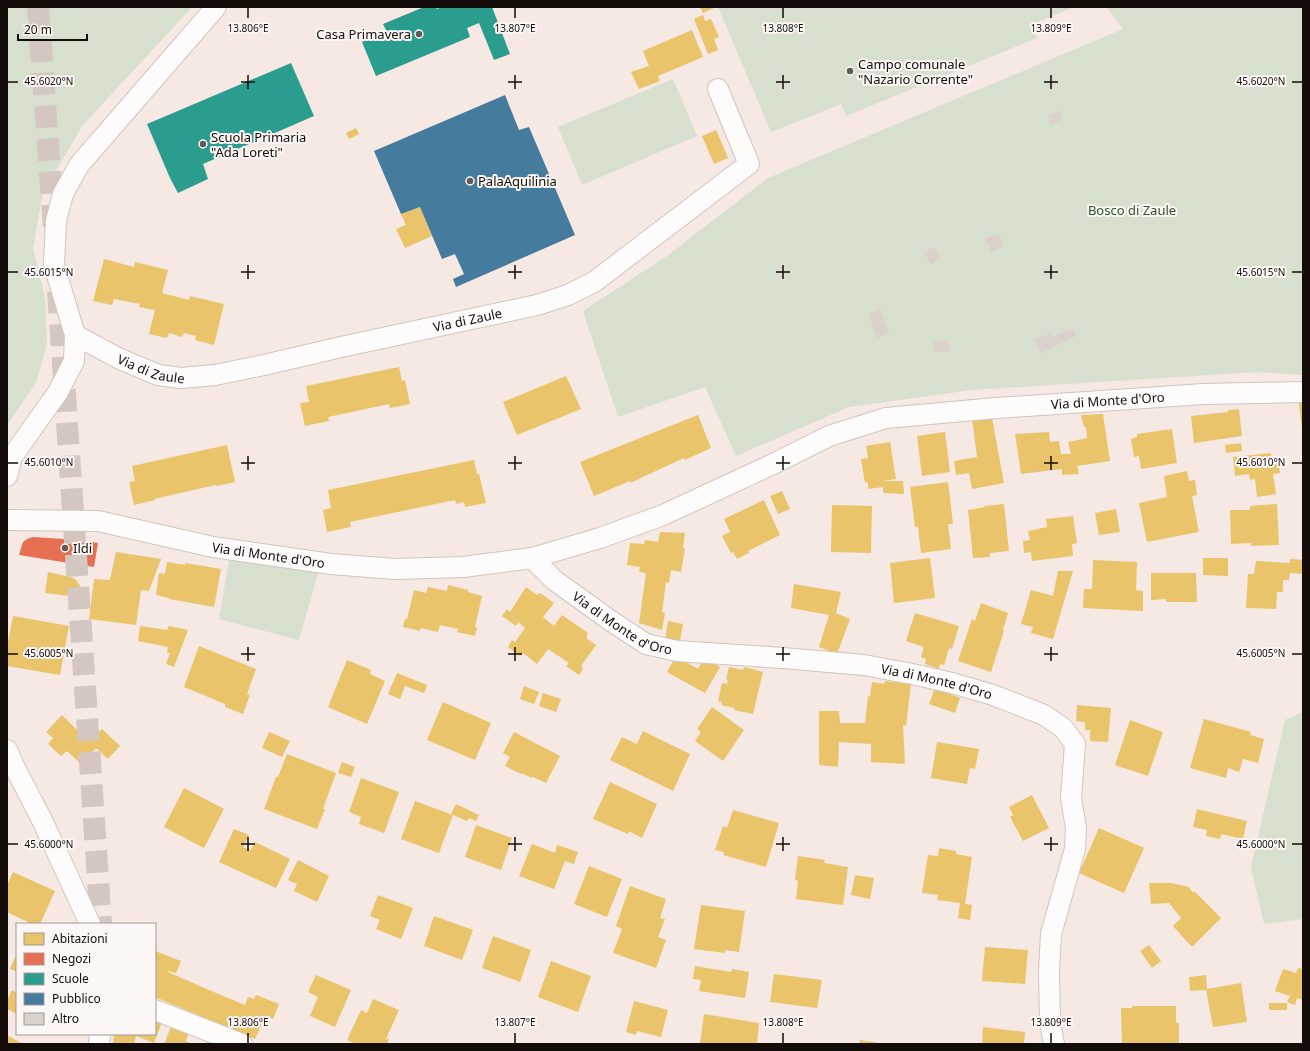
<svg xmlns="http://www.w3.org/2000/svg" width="1310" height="1051" viewBox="0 0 1310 1051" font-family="'Noto Sans',sans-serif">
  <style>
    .green { fill: #d7dfcd }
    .homes { fill: #e9c46a }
    .shops { fill: #e76f51 }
    .schools { fill: #2a9d8f }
    .public { fill: #457b9d }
    .building { fill: #dbd1cc }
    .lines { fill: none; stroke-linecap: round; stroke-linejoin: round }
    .primary-tunnel { stroke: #d4c7c1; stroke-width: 22; stroke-dasharray: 22 11; stroke-linecap: butt }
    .street-casing { stroke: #d0c5c0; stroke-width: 22 }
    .street { stroke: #fefcfb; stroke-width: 20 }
    .ticks { fill: none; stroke: #140c09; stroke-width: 1.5 }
    .poi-dot { fill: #635955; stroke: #fcf7f5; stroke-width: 1.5 }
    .labels { text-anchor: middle; stroke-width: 4; stroke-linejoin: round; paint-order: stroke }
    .poi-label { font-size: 13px; fill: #140c09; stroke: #fcf7f5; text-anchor: start }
    .park-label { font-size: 13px; fill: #295427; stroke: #fcf7f5 }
    .street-label { font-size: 13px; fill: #140c09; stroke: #fcf7f5 }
    .ticks-label { font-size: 10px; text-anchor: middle; fill: #140c09; stroke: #fcf7f5; stroke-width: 4; stroke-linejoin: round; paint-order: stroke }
  </style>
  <rect width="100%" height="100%" fill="#f6e8e2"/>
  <g class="green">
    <path d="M7,7H192L83,125L43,192L33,248L45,298L47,344L36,383L7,425Z"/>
    <path d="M718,7H1074L1030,25L1037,38L846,116L841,104L771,132Z"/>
    <path d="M1107,7H1303V375L1258,372L972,390L849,407L736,456L705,387L618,417L583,311L667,256L768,178L1123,29Z"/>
    <path d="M673,79L697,136L582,185L558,127Z"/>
    <path d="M230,555L319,570L299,640L219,619Z"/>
    <path d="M1303,712V919L1264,924L1251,867L1285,720Z"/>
  </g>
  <g class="homes">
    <path d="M700,7H716L703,13Z"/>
    <path d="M703,15L705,21L711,19L719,37L714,39L718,50L708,54L694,19Z"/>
    <path d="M692,30L703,57L658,76L660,81L639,89L631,72L649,66L643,51Z"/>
    <path d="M356,128L359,134L349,139L346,133Z"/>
    <path d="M716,130L728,158L714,164L702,136Z"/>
    <path d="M420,207L432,236L405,248L396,229L406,225L401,214Z"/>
    <path d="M104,259L134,267L135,262L168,270L162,293L189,300L190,296L224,304L214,345L195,340L196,336L184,333L182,337L169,333L167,338L149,334L155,310L139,307L140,304L114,299L112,305L93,301Z"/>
    <path d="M399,367L402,381L405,380L410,404L390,408L389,404L328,417L329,421L305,426L300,403L309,402L306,386Z"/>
    <path d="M566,376L581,409L517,435L503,402Z"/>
    <path d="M1303,402V429H1302L1299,403Z"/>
    <path d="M1239,409L1242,436L1194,443L1191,416L1228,412V410Z"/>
    <path d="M1103,414L1110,461L1077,466L1079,474L1062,475V469L1021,474L1015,434L1049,432L1050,442L1059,441L1061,454H1071L1068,442L1087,438L1086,427H1084L1081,415Z"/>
    <path d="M698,415L711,448L685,460L684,458L630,483V481L594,496L580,462Z"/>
    <path d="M972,418H992L1004,483L972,489L969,473L956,475L954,461L977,457Z"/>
    <path d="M1172,429L1177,463L1141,469L1139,456L1134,457L1131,439L1137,437V434Z"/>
    <path d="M945,432L950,472L922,476L917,436Z"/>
    <path d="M890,442L896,479L882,481H903L904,494L883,493V487L868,489V482L865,483L861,459L868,458L866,446Z"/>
    <path d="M1241,443L1242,451L1226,453L1225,445Z"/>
    <path d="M227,445L235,482L217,486L216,485L154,499L155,500L134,505L129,482L135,481L132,466Z"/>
    <path d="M1271,453L1272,461L1279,460L1280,473L1273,474L1276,494L1257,497L1255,479L1250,480L1249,474L1235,476L1233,457Z"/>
    <path d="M474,460L477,474H479L486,503L465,507L464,502L456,504L455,500L350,522L351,527L327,532L323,510L331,508L328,490Z"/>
    <path d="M1187,471L1189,481L1195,480L1197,495L1192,496L1199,532L1147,542L1139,503L1167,497L1164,476Z"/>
    <path d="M948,482L953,524H948L951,549L921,553L918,527H915L910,487Z"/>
    <path d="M782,491L790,509L778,514L770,496Z"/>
    <path d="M764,500L780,535L748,551L749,553L737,559L733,552L731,553L722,536L730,532L724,519Z"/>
    <path d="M1004,504L1009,551L990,553V557L973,558L968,510L985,507L984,506Z"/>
    <path d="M1277,504L1279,545L1251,546V543L1231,544L1230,510H1250V506Z"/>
    <path d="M832,505L872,506L871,553L831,552Z"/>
    <path d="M1116,509L1120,532L1099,535L1095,513Z"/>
    <path d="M1073,516L1077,543L1072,544L1073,556L1032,561L1031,552L1024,553L1023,541L1030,540L1028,531L1047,527L1046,519Z"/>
    <path d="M660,532L685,533L683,548L685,549L681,572L671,570L669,583L666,582L662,612L665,613L662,630L639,623L646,573L639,572L640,567L627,565L630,543L644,544L645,540L658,542Z"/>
    <path d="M116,552L161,559L149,591L141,590L136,625L89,619L94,579L110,580Z"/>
    <path d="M930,558L935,598L894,603L890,563Z"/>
    <path d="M1203,558H1228V576L1203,575Z"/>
    <path d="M1290,559L1303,560V574L1290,573L1289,580H1283V592H1277L1276,609L1246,608L1248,574H1254L1256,561L1290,563Z"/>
    <path d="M1093,560L1137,562L1136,590L1143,591V611L1083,608L1084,589H1092Z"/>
    <path d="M167,562L185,565V563L221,569L214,607L169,599V598L156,595L159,573L165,574Z"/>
    <path d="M1058,571H1073L1053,639L1031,633L1033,627L1021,624L1031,590L1053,596Z"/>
    <path d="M48,572L71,577L76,580L81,587L69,596L45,593Z"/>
    <path d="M1151,573H1196L1197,602H1166V599L1151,600Z"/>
    <path d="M794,584L841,592L836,613L850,619L837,654L819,647L829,615L791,608Z"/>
    <path d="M448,585L468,590V592L482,596L475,627L477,628L475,636L457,632L458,629L440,625L438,632L421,628L420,631L403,627L405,619H407L414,590L426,593L428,587L447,591Z"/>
    <path d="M526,587L537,595L540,593L554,603L543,617L554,626L562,615L588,633L586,638L596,645L581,666L583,669L579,675L566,666L569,663L548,649L537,664L523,653L520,656L508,647L512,640L515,642L525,628L518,622L516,626L502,616L507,609L510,612Z"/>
    <path d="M981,603L1008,613L1003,630L1004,631L991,672L958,661L972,619L975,621Z"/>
    <path d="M915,613L959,626L952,649L949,648L944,665L940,664L939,669L925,664L926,659L921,657L924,647L906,641Z"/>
    <path d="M13,616L69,626L60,675L7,666V648Z"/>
    <path d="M668,621L683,624L680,641L665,639Z"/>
    <path d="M140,626L167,630L169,626L188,630L174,667L166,664L170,653H167L168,647L138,641Z"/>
    <path d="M199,646L256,669L247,694L250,695L243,714L225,707V704L184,687Z"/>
    <path d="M676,656L698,669L704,658L720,667L705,693L667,672Z"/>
    <path d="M347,660L371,670L370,674L385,681L367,724L328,707Z"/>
    <path d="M729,667L743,670L744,667L763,672L753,714L734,710L735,708L721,705L722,702L718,701L722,683L727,684L728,680L726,679Z"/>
    <path d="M397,673L427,685L424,693L405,686L400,699L388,694Z"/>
    <path d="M885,681L911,684L906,726L903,725L905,764L871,762V744L839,742L838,767L819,765V711H839L840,723H865L868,696L870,697L872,682L884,684Z"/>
    <path d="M524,686L539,692L534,704L520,699Z"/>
    <path d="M935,688L960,698L955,713L929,704Z"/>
    <path d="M543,693L561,699L556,712L539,706Z"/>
    <path d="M443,702L491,723L475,760L427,740Z"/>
    <path d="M1077,705L1111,708L1108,742L1090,741V730H1085V722L1076,721Z"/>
    <path d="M712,707L744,730L723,761L695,741L701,732L697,729Z"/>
    <path d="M62,715L78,731L84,724L96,735L102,729L120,746L108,759L96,748L81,764L67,751L61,756L48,744L53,738L46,732Z"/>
    <path d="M1204,719L1251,732L1250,735L1264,739L1258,763L1243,759L1239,772L1228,768L1226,778L1190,768Z"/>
    <path d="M1130,720L1163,732L1148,776L1115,765Z"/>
    <path d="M643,731L690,754L673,791L610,760L622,737L637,744Z"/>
    <path d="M269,732L290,741L282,757L262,748Z"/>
    <path d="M514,732L560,756L546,783L533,777L532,778L521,773V774L505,766L510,757L503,753Z"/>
    <path d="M937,742L979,749L975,769L970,768L967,784L931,778Z"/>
    <path d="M287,754L336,773L323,809H325L317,829L264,809L276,777H278Z"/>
    <path d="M342,762L355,767L351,777L338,773Z"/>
    <path d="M361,778L399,792L384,833L359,824L361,817L349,812Z"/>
    <path d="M610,782L657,804L642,838L629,831L628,834L593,819Z"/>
    <path d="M184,788L224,809L204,848L164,827Z"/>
    <path d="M1032,795L1049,828L1023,841L1010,817L1013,815L1009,807Z"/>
    <path d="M415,801L453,815L439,853L401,839Z"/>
    <path d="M456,804L479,815L476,821L469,818L467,821L451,814Z"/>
    <path d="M1197,809L1247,821L1243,839L1221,834L1220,839L1206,836L1207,830L1193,827Z"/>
    <path d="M733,810L779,823L766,867L723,855L724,852L715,850L723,826L727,828Z"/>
    <path d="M476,825L512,838L501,870L465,857Z"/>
    <path d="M1099,828L1144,848L1124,893L1079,873Z"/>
    <path d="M234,829L249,835L243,847L251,850L255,842L290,859L276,888L219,862Z"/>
    <path d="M532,844L555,853L557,845L578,852L574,864L565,861L554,889L519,876Z"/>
    <path d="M939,848L956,851V854L972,857L965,904L972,905L970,920L958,918L960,903L937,900L938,895L922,893L928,855L938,856Z"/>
    <path d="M798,856L825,860L824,863L848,867L843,905L796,899L798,881L795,880Z"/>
    <path d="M298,860L329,876L317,902L294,891L297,884L288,880Z"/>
    <path d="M589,866L622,879L607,917L574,904Z"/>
    <path d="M13,872L55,891L40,924H32L7,912V885Z"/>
    <path d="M855,875L874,878L870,899L851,895Z"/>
    <path d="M1149,883H1171L1189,887L1193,893L1194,891L1221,918L1192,947L1173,926L1181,918L1169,903L1151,904Z"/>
    <path d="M630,886L666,899L660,918L665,919L658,937L666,940L656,968L613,953L622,929L616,926Z"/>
    <path d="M378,895L413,908L401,939L376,929L380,920L370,916Z"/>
    <path d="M701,905L745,911L739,952L725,950V953L694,949Z"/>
    <path d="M434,916L473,930L462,960L424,946Z"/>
    <path d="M493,936L531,950L520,982L482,968Z"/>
    <path d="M1149,945L1161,961L1152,968L1140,951Z"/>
    <path d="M985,947L1028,950L1025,984L982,981Z"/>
    <path d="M155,951L181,961L176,973L169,971L168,972L209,990L245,1005L248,997L254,999L256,995L279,1004L273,1019L265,1016L255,1039L155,997Z"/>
    <path d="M17,953V972L10,969Z"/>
    <path d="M551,961L591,976L578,1012L538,997Z"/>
    <path d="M695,966L731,972L732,969L749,972L745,998L699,991L701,980L693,979Z"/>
    <path d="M1298,968L1303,969V1000L1297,998L1295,1005L1287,1002L1290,996L1275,991L1283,969L1296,973Z"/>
    <path d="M774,974L822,980L817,1008L770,1002Z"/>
    <path d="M316,975L351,990L335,1027L310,1016L318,997L308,992Z"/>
    <path d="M1206,975L1207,989L1241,983L1247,1022L1213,1027L1206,990L1190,991L1189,977Z"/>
    <path d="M12,990L17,993V1014L7,1009V1000Z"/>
    <path d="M373,999L399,1010L386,1039H389L387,1044H355L347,1040L361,1010L367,1013Z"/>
    <path d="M634,1001L668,1010L661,1037L637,1031L636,1035L626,1032Z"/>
    <rect x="1269" y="1003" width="18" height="7"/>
    <path d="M1132,1006H1176V1023H1179V1043L1122,1044L1121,1008H1132Z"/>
    <path d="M704,1014L759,1023L757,1044H700Z"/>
    <path d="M155,1019L162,1022L154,1043L136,1036L134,1044H113L114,1034H155Z"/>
    <path d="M173,1022L190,1029L186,1041L192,1044H164Z"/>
    <path d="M983,1027L1025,1032L1024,1044H982Z"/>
    <path d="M7,1035L23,1044H7Z"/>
    <path d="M860,1040L878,1043V1044H859Z"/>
  </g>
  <path class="shops" d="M33,537L79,540L98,543L94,567L19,555L23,542L27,539Z"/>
  <g class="schools">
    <path d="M424,7H436L437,9L442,7H492L510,54L494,60L479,23L467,28L470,37L376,76L362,42L386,30L383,24Z"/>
    <path d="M291,63L314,116L203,164L208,179L178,193L170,178L147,124Z"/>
  </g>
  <path class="public" d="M505,95L519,130L529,127L575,235L456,287L453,279L464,274L455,254L442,259L420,207L401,214L374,151Z"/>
  <g class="building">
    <path d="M1060,111L1063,119L1051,124L1048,116Z"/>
    <path d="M999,233L1004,247L991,252L985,239Z"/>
    <path d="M934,247L941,258L931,264L924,253Z"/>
    <path d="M880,309L889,333L877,338L868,314Z"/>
    <path d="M1073,329L1076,336L1041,353L1035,340L1051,333L1052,337L1067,330L1068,331Z"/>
    <path d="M949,341V351L934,352L933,342Z"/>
  </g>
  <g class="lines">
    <g class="primary-tunnel">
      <path d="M38,7L54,228"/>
      <path d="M58,291L101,924"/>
    </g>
    <defs>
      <g id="street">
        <path id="s1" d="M75,335L120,359L158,375L181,378L215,375L264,365L341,347L537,305L568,295L594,282L749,164L718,89"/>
        <path d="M7,476L12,457L58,392L74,361L75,335L54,265L56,221L63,194L79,165L216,7"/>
        <path id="s2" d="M7,520L98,521L213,547L331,564L395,569L463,567L532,558L600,538L663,515L771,465L829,436L886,418L996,408L1204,394L1303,392"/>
        <path id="s3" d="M532,558L554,580L611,621L646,644L677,651L783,658L864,665L912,674L952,683L993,695L1044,715L1063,728L1075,744L1071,798L1076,828L1075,849L1051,934L1049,971L1050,1022L1054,1044"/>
        <path d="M7,750L13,764L43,822L90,924"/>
        <path d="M155,1010L242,1044"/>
        <path d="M99,1044L100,1034"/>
      </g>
    </defs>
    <use href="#street" class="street-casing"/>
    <use href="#street" class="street"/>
  </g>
  <path class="ticks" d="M248,8V18M515,8V18M783,8V18M1051,8V18M248,75V89M515,75V89M783,75V89M1051,75V89M8,82H18M241,82H255M508,82H522M776,82H790M1044,82H1058M1292,82H1302M248,265V279M515,265V279M783,265V279M1051,265V279M8,272H18M241,272H255M508,272H522M776,272H790M1044,272H1058M1292,272H1302M248,456V470M515,456V470M783,456V470M1051,456V470M8,463H18M241,463H255M508,463H522M776,463H790M1044,463H1058M1292,463H1302M248,647V661M515,647V661M783,647V661M1051,647V661M8,654H18M241,654H255M508,654H522M776,654H790M1044,654H1058M1292,654H1302M248,837V851M515,837V851M783,837V851M1051,837V851M8,844H18M241,844H255M508,844H522M776,844H790M1044,844H1058M1292,844H1302M248,1033V1043M515,1033V1043M783,1033V1043M1051,1033V1043"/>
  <g class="poi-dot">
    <circle cx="419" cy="34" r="4"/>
    <circle cx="850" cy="71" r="4"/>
    <circle cx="203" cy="144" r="4"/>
    <circle cx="470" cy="181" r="4"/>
    <circle cx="65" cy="548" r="4"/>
  </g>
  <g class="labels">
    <g class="poi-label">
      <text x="411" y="39" text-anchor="end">Casa Primavera</text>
      <text x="858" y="69">Campo comunale<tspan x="858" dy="15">"Nazario Corrente"</tspan></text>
      <text x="211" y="142">Scuola Primaria<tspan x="211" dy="15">"Ada Loreti"</tspan></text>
      <text x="478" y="186">PalaAquilinia</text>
      <text x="73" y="553">Ildi</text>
    </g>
    <g class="park-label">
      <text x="1132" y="215">Bosco di Zaule</text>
    </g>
    <g class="street-label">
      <text dy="5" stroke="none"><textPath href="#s1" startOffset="408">Via di Zaule</textPath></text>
      <text dy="5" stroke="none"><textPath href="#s1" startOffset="84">Via di Zaule</textPath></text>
      <text dy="5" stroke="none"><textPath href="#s2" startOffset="1134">Via di Monte d'Oro</textPath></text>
      <text dy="5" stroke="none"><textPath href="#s2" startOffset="265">Via di Monte d'Oro</textPath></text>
      <text dy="5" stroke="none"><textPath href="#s3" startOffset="113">Via di Monte d'Oro</textPath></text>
      <text dy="5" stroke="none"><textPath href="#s3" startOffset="437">Via di Monte d'Oro</textPath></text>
    </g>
  </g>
  <g class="ticks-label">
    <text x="248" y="32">13.806°E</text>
    <text x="515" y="32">13.807°E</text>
    <text x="783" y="32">13.808°E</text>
    <text x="1051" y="32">13.809°E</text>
    <text x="49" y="85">45.6020°N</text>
    <text x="1261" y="85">45.6020°N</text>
    <text x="49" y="276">45.6015°N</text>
    <text x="1261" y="276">45.6015°N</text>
    <text x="49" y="466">45.6010°N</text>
    <text x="1261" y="466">45.6010°N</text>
    <text x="49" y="657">45.6005°N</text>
    <text x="1261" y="657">45.6005°N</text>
    <text x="49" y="848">45.6000°N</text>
    <text x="1261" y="848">45.6000°N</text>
    <text x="248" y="1026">13.806°E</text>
    <text x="515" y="1026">13.807°E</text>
    <text x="783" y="1026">13.808°E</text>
    <text x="1051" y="1026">13.809°E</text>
  </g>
  <rect width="1310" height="1051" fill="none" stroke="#140c09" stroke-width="16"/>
  <rect x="16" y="923" width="140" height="112" fill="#fcf7f5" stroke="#9f9997"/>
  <rect x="24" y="933" width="20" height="12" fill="#e9c46a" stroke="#9f9997"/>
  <text x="52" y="943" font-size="12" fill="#140c09">Abitazioni</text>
  <rect x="24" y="953" width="20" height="12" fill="#e76f51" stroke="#9f9997"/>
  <text x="52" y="963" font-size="12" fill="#140c09">Negozi</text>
  <rect x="24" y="973" width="20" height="12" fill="#2a9d8f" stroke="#9f9997"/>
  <text x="52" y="983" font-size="12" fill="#140c09">Scuole</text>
  <rect x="24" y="993" width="20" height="12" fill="#457b9d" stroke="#9f9997"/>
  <text x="52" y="1003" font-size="12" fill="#140c09">Pubblico</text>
  <rect x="24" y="1013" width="20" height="12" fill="#dbd1cc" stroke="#9f9997"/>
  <text x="52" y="1023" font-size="12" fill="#140c09">Altro</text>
  <path d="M18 34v6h69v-6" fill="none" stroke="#140c09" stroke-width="2"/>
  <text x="24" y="34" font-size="12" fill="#140c09" stroke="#fcf7f5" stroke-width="3" paint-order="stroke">20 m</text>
</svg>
